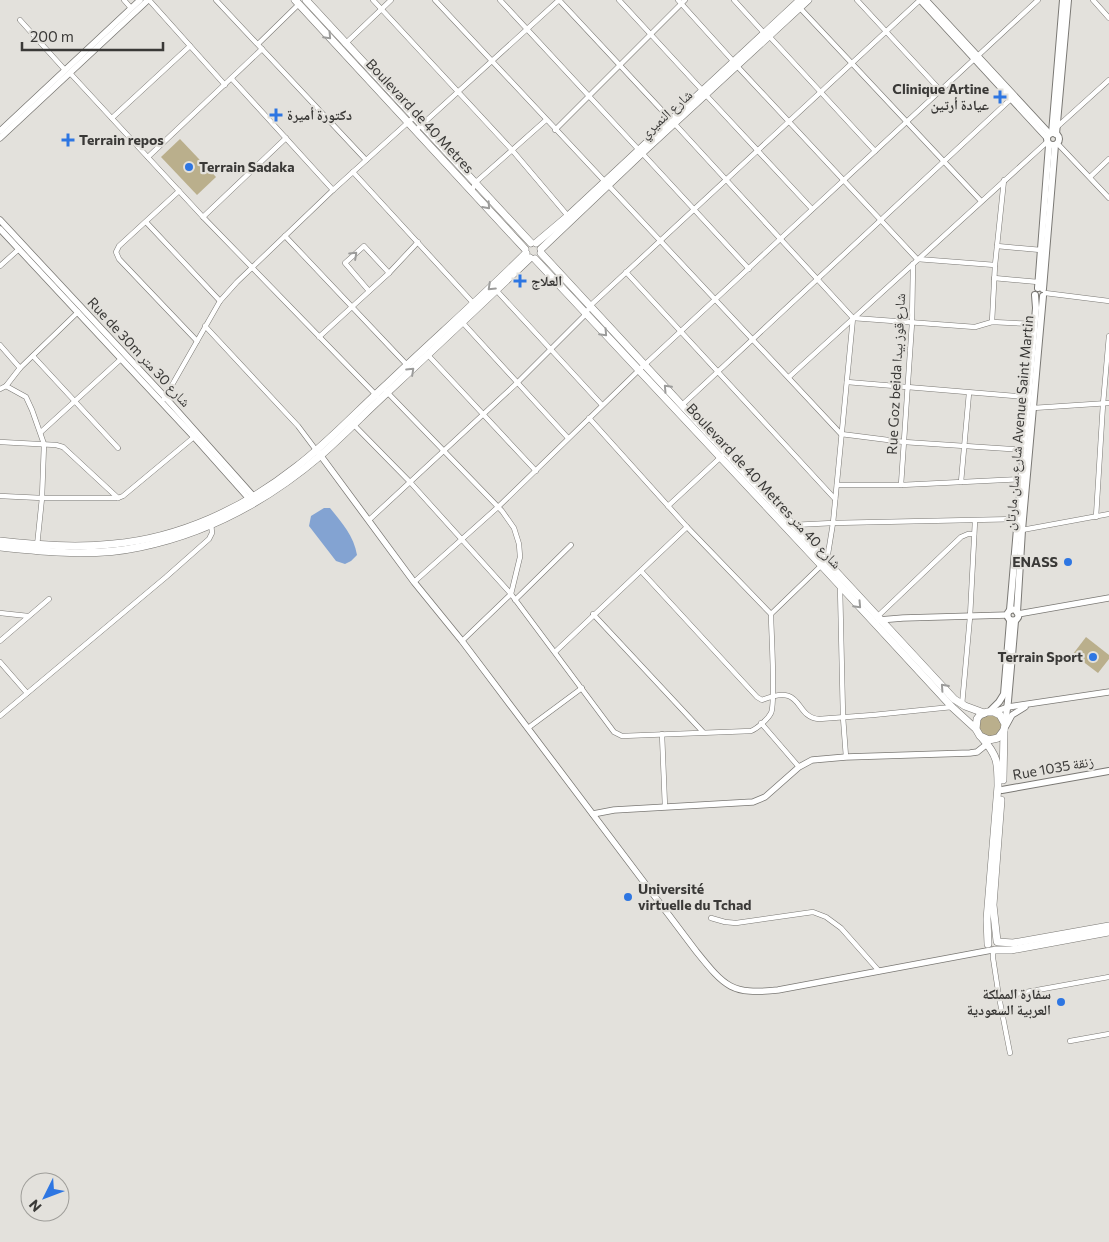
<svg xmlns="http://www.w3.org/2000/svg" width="1109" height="1242" viewBox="0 0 1109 1242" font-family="Commissioner,'Noto Naskh Arabic',sans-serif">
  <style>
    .green { fill: #baaf8c }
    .water { fill: #83a3d2 }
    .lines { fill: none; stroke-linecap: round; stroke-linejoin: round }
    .minor-casing { stroke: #7a7874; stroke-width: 5.5 }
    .tertiary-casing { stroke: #7a7874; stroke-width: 7 }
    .secondary-casing { stroke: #7a7874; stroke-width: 8 }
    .primary-casing { stroke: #7a7874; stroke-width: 8 }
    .minor { stroke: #fff; stroke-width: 4.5 }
    .tertiary { stroke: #fff; stroke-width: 5.5 }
    .secondary { stroke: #fff; stroke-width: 6 }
    .primary { stroke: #fff; stroke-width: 7 }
    .oneway { stroke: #9c9c9b }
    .poi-dot { fill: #2e76e2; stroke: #e3e1dc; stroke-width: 2 }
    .labels { text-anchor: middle; stroke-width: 4.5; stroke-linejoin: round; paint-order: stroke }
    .poi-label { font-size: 14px; font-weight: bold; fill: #3a3937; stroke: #e3e1dc; text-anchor: start }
    .street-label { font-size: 14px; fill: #3a3937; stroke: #e3e1dc }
  </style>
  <rect width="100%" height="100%" fill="#e3e1dc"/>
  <g class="green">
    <path d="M180,139L216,177L197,195L161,157Z"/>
    <path d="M1086,637L1109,655V659L1098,673L1073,654Z"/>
    <circle cx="990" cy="725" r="11"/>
  </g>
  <path class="water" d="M324,508H330C342,523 354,536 357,555L351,561L345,564L336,561L309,526L311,516Z"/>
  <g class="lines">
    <defs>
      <g id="minor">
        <path d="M124,0L131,8"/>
        <path d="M149,0L225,85"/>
        <path d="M216,0L366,160"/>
        <path d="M373,0L512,150L568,216"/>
        <path d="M435,0L841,434L904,442L1024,450"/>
        <path d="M500,0L638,149"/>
        <path d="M559,0L670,119"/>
        <path d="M619,0L702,90"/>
        <path d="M678,0L734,62"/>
        <path d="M734,0L764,33"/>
        <path d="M857,0L941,91"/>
        <path d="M1093,0L1109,18"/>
        <path d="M800,8L981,201"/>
        <path d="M20,20L65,70"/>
        <path d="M769,36L875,151"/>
        <path d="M258,44L299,4"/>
        <path d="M345,44L391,0"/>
        <path d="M737,66L917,259L995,265"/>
        <path d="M70,73L203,217L377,396"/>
        <path d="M232,79L333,190"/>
        <path d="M706,95L812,209"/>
        <path d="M112,118L190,46"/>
        <path d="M674,123L853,318L975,327L992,322L1034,324"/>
        <path d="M1057,127L1109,80"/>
        <path d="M416,130L559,0"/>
        <path d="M555,130L685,0"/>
        <path d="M1057,143L1109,198"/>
        <path d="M642,153L749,269"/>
        <path d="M148,157L262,49"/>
        <path d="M353,172L475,305"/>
        <path d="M1090,177L1109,159"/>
        <path d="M472,190L476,182L546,120"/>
        <path d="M179,191L119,246L116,252L119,259L197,341"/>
        <path d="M203,217L286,138"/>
        <path d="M146,222L220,301"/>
        <path d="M285,236L407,365"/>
        <path d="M997,246L1041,250"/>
        <path d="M0,266L19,249"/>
        <path d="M626,272L835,499"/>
        <path d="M994,278L1038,282"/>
        <path d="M369,291L345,263L364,246L389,273"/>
        <path d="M497,291L602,405"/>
        <path d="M1045,293L1109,301"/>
        <path d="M992,322L995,265L1004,180"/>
        <path d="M463,323L568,438"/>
        <path d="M205,326L298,426L316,450"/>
        <path d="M319,337L389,273L418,242"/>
        <path d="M0,345L20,368"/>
        <path d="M427,354L536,471"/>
        <path d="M33,356L118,448"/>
        <path d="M789,377L1047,142"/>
        <path d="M847,382L1028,397"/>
        <path d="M6,386L26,397L32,410L44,444L42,498L37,546"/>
        <path d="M0,389L6,386L20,368L78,312"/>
        <path d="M386,391L502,511L514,528L519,544L520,557L511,594L462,641"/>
        <path d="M164,399L220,301L237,282L333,190L414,117"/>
        <path d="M682,405L1012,98"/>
        <path d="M1033,408L1109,403"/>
        <path d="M589,418L687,527L771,614"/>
        <path d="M353,424L410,482L511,594L614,732L622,736L751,731C758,728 768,719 771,713C776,703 771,630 771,614L827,560L833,523L1018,519"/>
        <path d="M41,432L121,359"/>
        <path d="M0,442L56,445L63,447L118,498"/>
        <path d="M961,482L969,393"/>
        <path d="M837,485H901L1021,479"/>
        <path d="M901,485L912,323L913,264"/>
        <path d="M0,496L42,498H118L123,496L194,437"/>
        <path d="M668,506L722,456"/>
        <path d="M1096,517L1103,404L1109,336"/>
        <path d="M369,520L517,383L583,317L592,304L920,0"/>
        <path d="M793,525L833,523L853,318"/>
        <path d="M1022,530L1109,514"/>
        <path d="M641,571L757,697L762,700C805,682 793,717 819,719L873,715L952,707"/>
        <path d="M414,582L498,507L639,370L1038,0"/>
        <path d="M840,586L843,717L846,757"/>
        <path d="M515,600L571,545"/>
        <path d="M0,613L28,616"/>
        <path d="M593,614L703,732"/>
        <path d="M878,616L961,537L968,534H974"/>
        <path d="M0,641L49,599"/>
        <path d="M555,652L687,527"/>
        <path d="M0,662L27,693"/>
        <path d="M962,705L970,617L975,521"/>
        <path d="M0,716L166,577L209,539L212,533L211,523"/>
        <path d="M761,723L799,767"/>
        <path d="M528,728L582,688"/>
        <path d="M662,734L665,807"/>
        <path d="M711,918L725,922L736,923L813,912L826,917L841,928L879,971"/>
        <path d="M993,950V958L999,997L1010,1053"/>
        <path d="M999,997L1109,977"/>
        <path d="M1070,1041L1109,1034"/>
      </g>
      <g id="tertiary">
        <path d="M920,0L1046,137"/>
        <path d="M926,0L1050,134"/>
        <path d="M0,131L140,0"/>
        <path d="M0,138L148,0"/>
        <path d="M0,220L165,397L255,498"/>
        <path d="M0,229L194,437L251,501"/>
        <path d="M318,452L414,582L462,641L696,951C725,987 731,995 778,990L992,950"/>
        <path d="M1018,614L1109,598"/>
        <path d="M879,620L903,618L1007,615"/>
        <path d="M994,712L1008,707L1109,692"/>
        <path d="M1006,726L1012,715L1025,707"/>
        <path d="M593,814L614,810L753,802L765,797L799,767L812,760L846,757L970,753L977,752L987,744"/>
      </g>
      <g id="secondary">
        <circle cx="1053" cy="139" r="6"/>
        <path d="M1052,133L1063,0"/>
        <path d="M1056,134L1068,0"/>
        <path d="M1038,288L1049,145"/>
        <path d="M1043,289L1055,145"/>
        <circle cx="1013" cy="615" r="5.5"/>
        <path d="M1010,610L1036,308L1035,295"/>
        <path d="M1017,612L1022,530L1043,296"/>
        <path d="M990,711L999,702L1004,694L1010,621"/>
        <path d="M1005,724L1008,701L1015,621"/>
        <path d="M1002,790L1109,771"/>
      </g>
      <g id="primary">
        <path d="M295,0L525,249"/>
        <path d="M306,0L531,243"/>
        <path d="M536,243L568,216L800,0"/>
        <path d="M541,249L642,153L808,0"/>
        <path d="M541,253L954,699L965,706L984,713"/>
        <path d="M535,259L822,566L952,707L976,729L980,736L989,740L998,738L1004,730L1005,724L1000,715L994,712H987L980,715L977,719L976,729"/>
        <path d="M0,541C38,545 75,548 113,544C180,538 244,508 296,467C329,442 357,411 388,383C434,339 481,298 526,253"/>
        <path d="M0,547C46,552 94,557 140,547C209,533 267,501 320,456C344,435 366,412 389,391C436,347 483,303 530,258"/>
        <path d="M982,738C998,756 998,763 998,786L987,919L988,944"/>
        <path d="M1003,780L1004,730"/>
        <path d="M997,941L993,905L1001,800"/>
        <path d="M998,942L1013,943L1109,926"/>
        <path d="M995,950H1011L1109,932"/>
      </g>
    </defs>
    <use href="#minor" class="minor-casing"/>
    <use href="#tertiary" class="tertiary-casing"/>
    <use href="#secondary" class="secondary-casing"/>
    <use href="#primary" class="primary-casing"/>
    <use href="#minor" class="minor"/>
    <use href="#tertiary" class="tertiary"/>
    <use href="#secondary" class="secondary"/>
    <use href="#primary" class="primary"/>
  </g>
  <defs><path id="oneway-chevron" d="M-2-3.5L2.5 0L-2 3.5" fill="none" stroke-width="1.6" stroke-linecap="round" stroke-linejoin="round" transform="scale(1.25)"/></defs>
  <g class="oneway">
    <use href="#oneway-chevron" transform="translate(328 36) rotate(47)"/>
    <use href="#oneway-chevron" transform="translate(487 206) rotate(48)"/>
    <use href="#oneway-chevron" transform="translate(354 255) rotate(-43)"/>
    <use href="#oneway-chevron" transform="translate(491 287) rotate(137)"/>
    <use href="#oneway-chevron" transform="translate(604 333) rotate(47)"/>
    <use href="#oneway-chevron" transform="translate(411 371) rotate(-43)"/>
    <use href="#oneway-chevron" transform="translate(667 388) rotate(-133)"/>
    <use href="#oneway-chevron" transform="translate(858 605) rotate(47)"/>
    <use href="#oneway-chevron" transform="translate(944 687) rotate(-132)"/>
  </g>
  <g class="poi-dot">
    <path d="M997.5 89.5h5v5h5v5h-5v5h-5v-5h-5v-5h5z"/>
    <path d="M273.5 107.5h5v5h5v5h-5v5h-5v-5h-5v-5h5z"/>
    <path d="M65.5 132.5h5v5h5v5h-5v5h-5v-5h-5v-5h5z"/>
    <circle cx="189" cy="167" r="5"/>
    <path d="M517.5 273.5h5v5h5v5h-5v5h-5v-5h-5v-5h5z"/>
    <circle cx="1068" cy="562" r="5"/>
    <circle cx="1093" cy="657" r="5"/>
    <circle cx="628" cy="897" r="5"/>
    <circle cx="1061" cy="1002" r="5"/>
  </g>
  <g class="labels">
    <g class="poi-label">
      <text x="989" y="94" text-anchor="end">Clinique Artine<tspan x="989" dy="16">عيادة أرتين</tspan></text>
      <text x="287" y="120">دكتورة أميرة</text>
      <text x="79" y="145">Terrain repos</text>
      <text x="199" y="172">Terrain Sadaka</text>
      <text x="531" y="286">العلاج</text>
      <text x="1058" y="567" text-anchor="end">ENASS</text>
      <text x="1083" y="662" text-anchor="end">Terrain Sport</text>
      <text x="638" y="894">Université<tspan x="638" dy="16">virtuelle du Tchad</tspan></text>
      <text x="1051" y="999" text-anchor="end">سفارة المملكة<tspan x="1051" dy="16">العربية السعودية</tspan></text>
    </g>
    <g class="street-label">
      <text transform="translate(666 114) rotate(-42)" y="5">شارع النميري</text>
      <text transform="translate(420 116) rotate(47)" y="5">Boulevard de 40 Metres</text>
      <text transform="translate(139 352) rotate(47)" y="5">Rue de 30m شارع 30 متر</text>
      <text transform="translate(896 374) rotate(-87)" y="5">Rue Goz beida شارع قوز بيدا</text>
      <text transform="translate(1019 423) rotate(-85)" y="5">شارع سان مارتان Avenue Saint Martin</text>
      <text transform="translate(764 486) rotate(47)" y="5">Boulevard de 40 Metres شارع 40 متر</text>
      <text transform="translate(1053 768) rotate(-10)" y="5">Rue 1035 زنقة</text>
    </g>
  </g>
  <g transform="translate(45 1197) rotate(228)"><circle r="24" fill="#e3e1dc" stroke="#9f9e9a"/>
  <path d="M0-4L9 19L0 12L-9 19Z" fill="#2e76e2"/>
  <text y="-8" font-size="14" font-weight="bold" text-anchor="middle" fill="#3a3937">N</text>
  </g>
  <path d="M22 42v8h141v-8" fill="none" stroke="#3a3937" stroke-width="2.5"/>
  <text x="30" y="42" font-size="15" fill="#3a3937" stroke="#e3e1dc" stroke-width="4" paint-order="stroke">200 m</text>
</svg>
